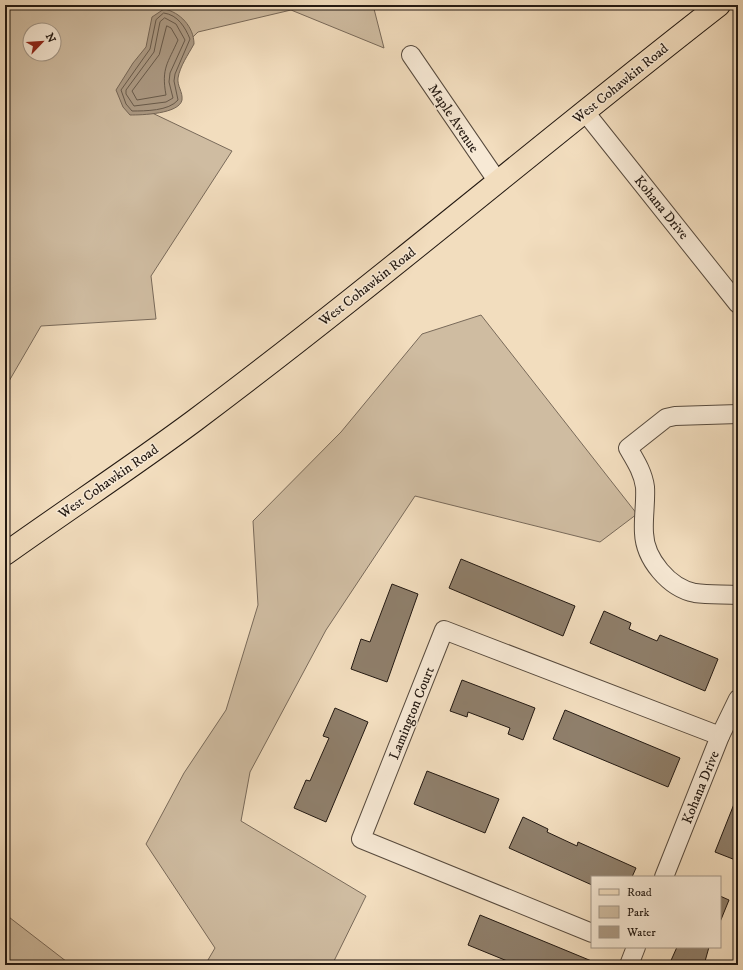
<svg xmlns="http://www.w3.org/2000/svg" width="743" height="970" viewBox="0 0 743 970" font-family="'IM FELL DW Pica',serif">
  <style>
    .green { fill: #cfbca1; stroke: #796a5a; fill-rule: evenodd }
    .water { fill: #ac9a84; stroke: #756656 }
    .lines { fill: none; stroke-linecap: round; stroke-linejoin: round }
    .shore { stroke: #685a4b; stroke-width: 1 }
    .building { fill: #8f7f6b; stroke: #231912 }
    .minor-casing { stroke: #574a3d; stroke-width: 20 }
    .major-casing { stroke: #231912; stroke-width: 24 }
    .minor { stroke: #f7e9d5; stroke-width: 18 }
    .major { stroke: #f2ddbe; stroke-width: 22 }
    .labels { text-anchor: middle; stroke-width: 3; stroke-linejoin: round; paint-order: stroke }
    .street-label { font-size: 14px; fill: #231912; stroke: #f7e9d5 }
  </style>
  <rect width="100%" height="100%" fill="#f2ddbe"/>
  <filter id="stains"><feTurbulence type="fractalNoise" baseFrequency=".005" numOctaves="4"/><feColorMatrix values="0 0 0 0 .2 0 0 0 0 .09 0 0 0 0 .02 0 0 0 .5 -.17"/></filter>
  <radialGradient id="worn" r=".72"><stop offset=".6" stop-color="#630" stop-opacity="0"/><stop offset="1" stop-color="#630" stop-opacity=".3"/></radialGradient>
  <g class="green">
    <path d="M5,5H373L384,48L291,10L198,32L127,101L232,151L151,276L156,319L41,326L5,388ZM30,30H54V54H30Z"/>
    <path d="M481,315L637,514L600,542L415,496L326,630L250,772L241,821L366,896L332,965H205L215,948L146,844L184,773L226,710L258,605L253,521L341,432L422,334Z"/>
    <path d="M5,914L71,965H5Z"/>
  </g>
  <path class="water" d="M164,9C180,12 194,27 194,44C188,55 180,66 178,78C177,86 183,92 182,100C179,114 142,115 130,115L123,107L116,90L133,63L146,47L152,17Z"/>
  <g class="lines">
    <g class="shore">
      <path d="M164,13C178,15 185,27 190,39L175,74L174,81L178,100C169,111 145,111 132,111L126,104L121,90L150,49L156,20Z"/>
      <path d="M165,18L176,24L185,40L170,73L169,82L173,98L166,102L134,106L126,94V90L154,52L160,22Z"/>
      <path d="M167,26L171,28L178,40C168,63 161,68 166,95L137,100L132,91L159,55Z"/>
    </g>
  </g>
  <g class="building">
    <path d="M461,559L575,606L563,636L449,588Z"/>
    <path d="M392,584L418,594L387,682L351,669L361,639L370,642Z"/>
    <path d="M604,611L631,623L629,629L657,641L660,635L718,659L705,691L590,643Z"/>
    <path d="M462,680L535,708L523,740L508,734L510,728L468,712L467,717L450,711Z"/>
    <path d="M335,708L368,722L326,822L294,808L306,780L310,781L329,738L323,736Z"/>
    <path d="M565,710L680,758L668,787L553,739Z"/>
    <path d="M427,771L499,799L485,833L414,804Z"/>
    <path d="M738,794V861L715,852Z"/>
    <path d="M523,817L548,829L547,832L577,846L578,842L636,868L632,877H592V885L509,848Z"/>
    <path d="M720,896L729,900L720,922Z"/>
    <path d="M480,915L594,962L593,965H517L468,945Z"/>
    <path d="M677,947H709L704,965H669Z"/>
  </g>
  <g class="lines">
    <defs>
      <g id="minor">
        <path d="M411,55L498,182"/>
        <path d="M585,112L738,304"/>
        <path d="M738,414L675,416L666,418L628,448C635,460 643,472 645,487C646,502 643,518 644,533C645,559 669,588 695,593C709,595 724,594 738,595"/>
        <path d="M664,877L720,736L738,699"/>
        <path d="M592,933L361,839L444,630L720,736"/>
        <path d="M629,965L636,947"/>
      </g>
      <path id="major" d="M5,554C68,509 132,467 194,421C373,287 543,142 719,5"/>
    </defs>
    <use href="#minor" class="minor-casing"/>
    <use href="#major" class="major-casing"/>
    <use href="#minor" class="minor"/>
    <use href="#major" class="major"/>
  </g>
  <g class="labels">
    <g class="street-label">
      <text transform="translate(620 83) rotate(-39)" y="5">West Cohawkin Road</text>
      <text transform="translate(454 118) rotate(56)" y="5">Maple Avenue</text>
      <text transform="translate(662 207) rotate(51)" y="5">Kohana Drive</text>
      <text transform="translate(367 286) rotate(-38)" y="5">West Cohawkin Road</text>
      <text transform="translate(108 481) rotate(-35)" y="5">West Cohawkin Road</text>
      <text transform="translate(411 713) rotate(-68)" y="5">Lamington Court</text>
      <text transform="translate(700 787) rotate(-68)" y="5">Kohana Drive</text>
    </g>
  </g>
  <rect width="743" height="970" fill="none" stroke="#f2ddbe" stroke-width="20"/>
  <rect x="6" y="6" width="731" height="958" fill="none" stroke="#231912" stroke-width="2"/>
  <rect x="10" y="10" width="723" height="950" fill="none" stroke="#231912"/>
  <rect x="591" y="876" width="130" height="72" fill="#f7e9d5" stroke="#a29687"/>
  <rect x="599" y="889" width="20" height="6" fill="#f2ddbe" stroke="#a29687"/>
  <text x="627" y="896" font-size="12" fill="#231912">Road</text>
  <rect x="599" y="906" width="20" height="12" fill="#cfbca1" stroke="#a29687"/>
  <text x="627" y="916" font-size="12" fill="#231912">Park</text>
  <rect x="599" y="926" width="20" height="12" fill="#ac9a84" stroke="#a29687"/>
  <text x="627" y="936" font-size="12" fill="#231912">Water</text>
  <g transform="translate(42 42) rotate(65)"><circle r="19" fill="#f7e9d5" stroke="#a29687"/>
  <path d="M0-3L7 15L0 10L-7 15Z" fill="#8f2418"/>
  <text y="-6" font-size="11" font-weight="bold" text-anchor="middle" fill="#231912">N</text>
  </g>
  <rect width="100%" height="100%" filter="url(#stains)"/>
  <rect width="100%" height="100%" fill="url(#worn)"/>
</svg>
